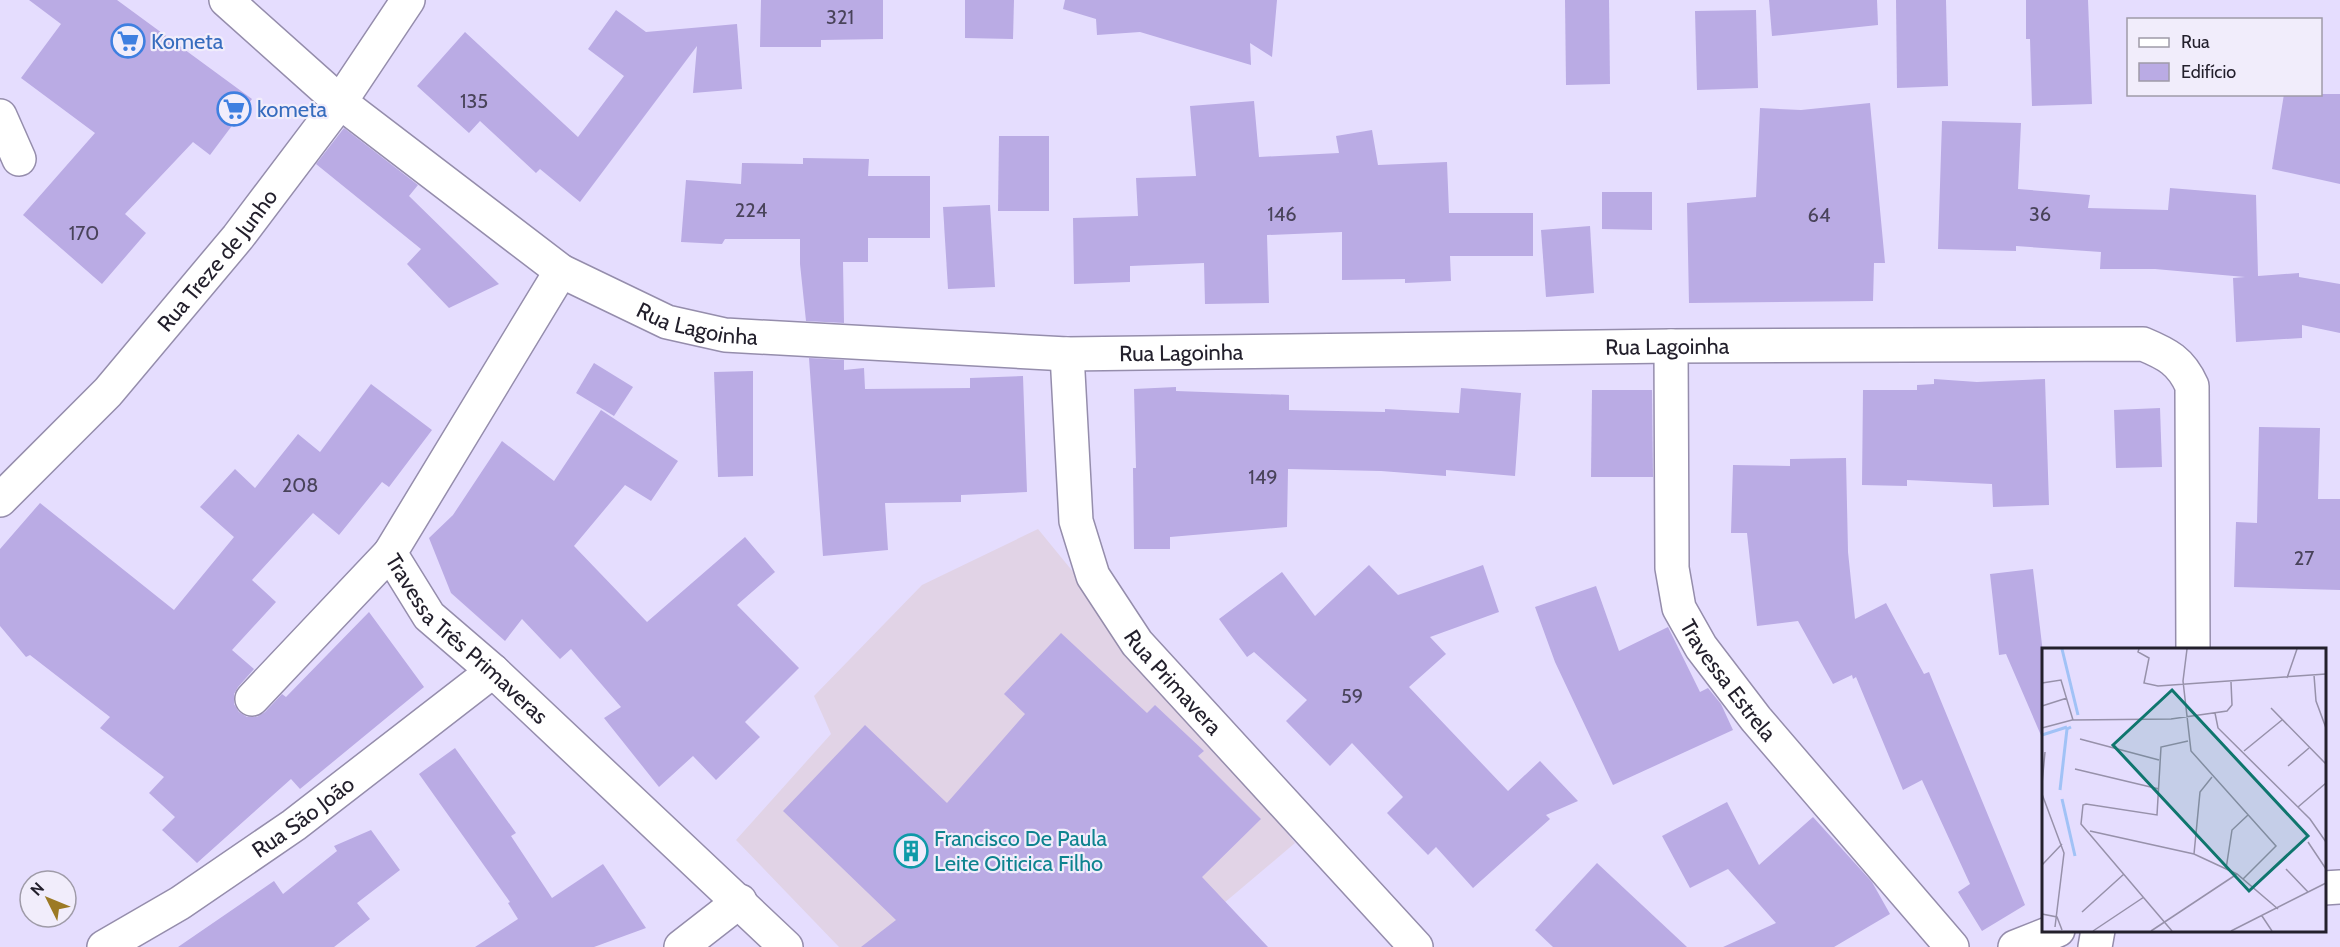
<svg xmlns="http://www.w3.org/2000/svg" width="2340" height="947" viewBox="0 0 2340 947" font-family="Cabin,sans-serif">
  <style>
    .education { fill: #e1d3e6 }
    .building { fill: #baabe4 }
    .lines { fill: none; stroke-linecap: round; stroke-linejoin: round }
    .minor-casing { stroke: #958dac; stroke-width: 36 }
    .minor { stroke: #fff; stroke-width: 33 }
    .labels { text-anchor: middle; stroke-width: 4.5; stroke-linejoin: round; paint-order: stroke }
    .number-label { font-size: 20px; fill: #49435a }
    .shop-label { font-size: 22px; fill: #366cbe; stroke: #f1edfb; text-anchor: start }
    .street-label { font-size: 22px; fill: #23202c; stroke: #f1edfb }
    .culture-label { font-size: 22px; fill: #0d838f; stroke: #f1edfb; text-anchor: start }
    .inset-river { fill: none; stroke: #a1c2f6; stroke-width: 3 }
    .inset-road { fill: none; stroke: #9791aa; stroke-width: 1.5 }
    .view { fill: #0f766e; fill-opacity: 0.15; stroke: #0f766e; stroke-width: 3 }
    .inset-edge { fill: none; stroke: #23202c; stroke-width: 3 }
  </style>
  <rect width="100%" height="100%" fill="#e5ddfe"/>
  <path class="education" d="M1038,529L1295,843L1172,947H839L736,840L831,734L814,696L922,585Z"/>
  <g class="building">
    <path d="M29,0H117L252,99L210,155L193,142L125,214L146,233L102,284L23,215L95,133L21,78L61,24Z"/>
    <path d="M761,0H883V39L821,40V47H760Z"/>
    <path d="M965,0H1014L1013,39L965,38Z"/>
    <path d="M1065,0H1277L1272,57L1250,43L1251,65L1140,32L1097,35L1096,19L1063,9Z"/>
    <path d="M1565,0H1609L1610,84L1566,85Z"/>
    <path d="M1769,0H1877L1878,25L1772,36Z"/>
    <path d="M1896,0H1946L1948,86L1897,88Z"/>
    <path d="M2026,0H2088L2092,104L2032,106L2030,39H2026Z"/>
    <path d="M616,10L646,32L737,24L742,89L693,93L697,46L580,202L540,169L536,173L480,121L469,133L417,86L465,32L578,137L624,76L588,49Z"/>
    <path d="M1756,10L1758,88L1697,90L1695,11Z"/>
    <path d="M2284,94H2340V184L2272,169Z"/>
    <path d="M1254,101L1259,157L1339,153L1336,136L1372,130L1378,165L1447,162L1449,213H1533V256H1450L1451,281L1405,283V279L1342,280V232L1267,235L1269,303L1205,304L1204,263L1130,266V282L1074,284L1073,218L1138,216L1136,178L1196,176L1190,106Z"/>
    <path d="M1870,103L1885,263H1874L1873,301L1689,303L1687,203L1756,197L1760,108L1801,110Z"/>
    <path d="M1942,121L2021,123L2018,189L2090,195L2088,208L2168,210L2170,188L2256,195L2258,276L2299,273V277L2340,284V333L2302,325V338L2236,342L2233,278L2245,277L2155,269H2100L2101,252L2016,246V251L1938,249Z"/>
    <path d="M344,128L418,185L409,196L499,284L449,308L407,264L421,249L316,164Z"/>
    <path d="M999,136H1049V211H998Z"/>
    <path d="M803,158L869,159L868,176H930V238H868V262H843L844,323L806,321L800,264V239H725L722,244L681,242L686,180L741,184L742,163L803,164Z"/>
    <path d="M1602,192H1652V230L1602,229Z"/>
    <path d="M990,205L995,287L948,289L943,207Z"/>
    <path d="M1590,226L1594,293L1546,297L1541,230Z"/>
    <path d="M809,358L844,360V370L864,368L865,389L970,388V378L1023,376L1027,492L961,495V502L885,503L888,550L823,556Z"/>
    <path d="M594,363L633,387L614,416L576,393Z"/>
    <path d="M753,371V476L718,477L714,372Z"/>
    <path d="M1934,379L1977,382L2045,379L2049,505L1993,507L1992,484L1907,480V486L1862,485L1863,390H1917V385L1934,384Z"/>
    <path d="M371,384L432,430L389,487L382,482L339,535L313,513L252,580L276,602L232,650L254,669L238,687L234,694V704L239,712L247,717H257L265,712L282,694L286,697L369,612L424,687L300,789L291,779L197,863L162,830L175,817L149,793L164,777L100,728L110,717L30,655L26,657L0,626V549L40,503L174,610L234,537L200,507L235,469L255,488L298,434L320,452Z"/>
    <path d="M1176,387V391L1289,395V410L1385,412V409L1459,413L1461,388L1521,393L1515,476L1446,470V476L1381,471L1288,469L1287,527L1170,537V549H1134L1133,468H1136L1134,389Z"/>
    <path d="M1592,390H1652L1653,477H1591Z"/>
    <path d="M2160,408L2162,467L2116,468L2114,410Z"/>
    <path d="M601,410L678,461L651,501L625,485L574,546L647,622L745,537L775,572L737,605L799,668L745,722L760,737L716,780L693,756L659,787L604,718L621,707L571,649L560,659L522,619L505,641L451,593L429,538L453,515L502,441L554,481Z"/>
    <path d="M2259,427L2320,428L2318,499H2340V590L2234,587L2236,522L2257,523Z"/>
    <path d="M1846,458L1848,552L1855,619L1886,603L1924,674L1929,672L2025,905L1982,931L1958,892L1970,884L1922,780L1903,790L1856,677L1853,679L1852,675L1833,684L1798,621L1757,626L1747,533H1731L1733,465L1790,466V459Z"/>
    <path d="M1369,565L1398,595L1483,565L1499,612L1430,637L1446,654L1409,687L1508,791L1540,761L1578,801L1546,815L1550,819L1473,888L1436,847L1428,855L1387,813L1403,797L1352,743L1330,766L1286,721L1307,700L1254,652L1247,657L1219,619L1282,572L1315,616Z"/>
    <path d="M2033,569L2043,653V740L2006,654L1999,655L1990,574Z"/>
    <path d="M1596,586L1619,651L1668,627L1700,692L1708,688L1721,704L1733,730L1613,785L1555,662L1535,607Z"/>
    <path d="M1061,633L1147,713L1155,705L1204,751L1198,756L1261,819L1202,877L1268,947H861L896,920L783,811L865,725L947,803L1025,714L1004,694Z"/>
    <path d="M455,748L516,833L511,836L552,898L603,864L646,928L594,947H475L518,919L508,903L510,902L419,774Z"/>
    <path d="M1727,802L1759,865L1813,817L1872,882L1890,914L1834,947H1723L1776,923L1728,869L1690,888L1662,836Z"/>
    <path d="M371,830L400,870L357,903L370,919L334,947H178L274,881L283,894L337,851L334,846Z"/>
    <path d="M1597,863L1687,947H1553L1535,930Z"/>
  </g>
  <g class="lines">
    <defs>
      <g id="minor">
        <path id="s1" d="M226,0L340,102L561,271L667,322L725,335L1067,354L1671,346L2143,344C2167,354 2181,361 2192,386L2193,650"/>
        <path d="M0,116L19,159"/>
        <path id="s2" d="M561,271L390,553L429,616L493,671L786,947"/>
        <path id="s3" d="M1671,346L1672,568L1679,608L1701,647L1756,719L1952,947"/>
        <path id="s4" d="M1067,354L1076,521L1093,576L1137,643L1416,947"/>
        <path id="s5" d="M0,500L108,392L238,237L340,102L408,0"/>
        <path d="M252,699L390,553"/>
        <path d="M2324,888L2340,887"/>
        <path id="s6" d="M104,947L180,903L294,825L493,671"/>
        <path d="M681,947L740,901"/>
        <path d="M2015,947L2058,930"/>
        <path d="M2095,947L2098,930"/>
      </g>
    </defs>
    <use href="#minor" class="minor-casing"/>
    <use href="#minor" class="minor"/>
  </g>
  <defs>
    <symbol id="supermarket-ring" viewBox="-11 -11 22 22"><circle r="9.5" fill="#f1edfb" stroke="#3f7fe0" stroke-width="1.5"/><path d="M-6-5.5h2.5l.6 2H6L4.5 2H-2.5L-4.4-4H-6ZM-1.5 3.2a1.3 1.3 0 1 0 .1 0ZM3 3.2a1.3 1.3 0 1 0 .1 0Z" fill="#3f7fe0"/></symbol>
    <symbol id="building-ring" viewBox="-11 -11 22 22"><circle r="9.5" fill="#f1edfb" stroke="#0f9aa8" stroke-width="1.5"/><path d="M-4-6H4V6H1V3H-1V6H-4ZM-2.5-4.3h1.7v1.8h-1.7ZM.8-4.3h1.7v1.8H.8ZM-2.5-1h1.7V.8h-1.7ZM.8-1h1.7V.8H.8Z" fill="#0f9aa8"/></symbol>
  </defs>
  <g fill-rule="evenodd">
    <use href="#supermarket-ring" x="109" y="22" width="38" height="38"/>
    <use href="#supermarket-ring" x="215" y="90" width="38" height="38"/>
    <use href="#building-ring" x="892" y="832" width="38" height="38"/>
  </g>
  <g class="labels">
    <g class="number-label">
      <text x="840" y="24">321</text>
      <text x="474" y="108">135</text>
      <text x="751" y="217">224</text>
      <text x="1282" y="221">146</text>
      <text x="2040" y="221">36</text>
      <text x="1819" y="222">64</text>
      <text x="84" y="240">170</text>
      <text x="1263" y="484">149</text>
      <text x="300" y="492">208</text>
      <text x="2304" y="565">27</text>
      <text x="1352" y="703">59</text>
    </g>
    <g class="shop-label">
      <text x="151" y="49">Kometa</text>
      <text x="257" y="117">kometa</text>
    </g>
    <g class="street-label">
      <text dy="8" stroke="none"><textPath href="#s5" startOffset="324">Rua Treze de Junho</textPath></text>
      <text dy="8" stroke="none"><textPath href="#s1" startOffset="579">Rua Lagoinha</textPath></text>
      <text dy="8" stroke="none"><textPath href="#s1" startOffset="1551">Rua Lagoinha</textPath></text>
      <text dy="8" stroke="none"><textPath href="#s1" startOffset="1065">Rua Lagoinha</textPath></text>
      <text dy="8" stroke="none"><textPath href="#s2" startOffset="446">Travessa Três Primaveras</textPath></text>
      <text dy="8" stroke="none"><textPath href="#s3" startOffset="350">Travessa Estrela</textPath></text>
      <text dy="8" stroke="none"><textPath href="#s4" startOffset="358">Rua Primavera</textPath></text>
      <text dy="8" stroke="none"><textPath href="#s6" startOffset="238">Rua São João</textPath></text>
    </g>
    <g class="culture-label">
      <text x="934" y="846">Francisco De Paula<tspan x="934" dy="25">Leite Oiticica Filho</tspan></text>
    </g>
  </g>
  <g transform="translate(2042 648)">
    <rect width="284" height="284" fill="#e5ddfe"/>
    <path class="inset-river" d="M20,1L36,67M0,87L25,79M18,142L25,81L29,79M20,151L33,208"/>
    <path class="inset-road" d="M97,1L96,4L107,10L102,35L116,38L284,26M145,1L141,33L149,103L234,198L201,231M272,27L274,53L284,80M245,30L255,1M0,35L19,32L31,72M0,58L25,50M229,60L284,116M173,65L176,80L268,171L284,194M0,80L30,72L129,71L185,63L190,57L189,34M38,91L117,112M202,103L240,72M246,118L267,100M33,121L117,141M0,136L3,104M0,146L22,205L13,279M256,159L284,135M48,183L152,206L195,226L236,261M266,194L284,221M152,206L158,144L170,129M0,217L20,196M184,221L190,182L206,167M244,221L266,244M40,264L82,226M0,266L15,269L20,282M220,268L230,283M51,283L102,249M109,283L195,226M130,283L39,176L41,157L44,156L115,167L119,99L146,93M189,283L284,235"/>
    <path class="view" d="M130,42L266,188L207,243L71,97Z"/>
    <rect width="284" height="284" class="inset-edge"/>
  </g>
  <rect x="2127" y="18" width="195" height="78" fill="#f1edfb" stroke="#9f9ba8" stroke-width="1.5"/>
  <rect x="2139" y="38" width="30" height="9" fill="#ffffff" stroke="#9f9ba8" stroke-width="1.5"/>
  <text x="2181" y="48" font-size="18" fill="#23202c">Rua</text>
  <rect x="2139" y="63" width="30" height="18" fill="#baabe4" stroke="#9f9ba8" stroke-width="1.5"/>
  <text x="2181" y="78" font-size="18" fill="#23202c">Edifício</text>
  <g transform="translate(48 899) rotate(313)"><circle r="28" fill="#f1edfb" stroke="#9f9ba8" stroke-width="1.5"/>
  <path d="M0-4.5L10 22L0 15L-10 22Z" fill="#9c7a25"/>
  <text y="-9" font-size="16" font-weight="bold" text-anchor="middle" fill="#23202c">N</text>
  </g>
</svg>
